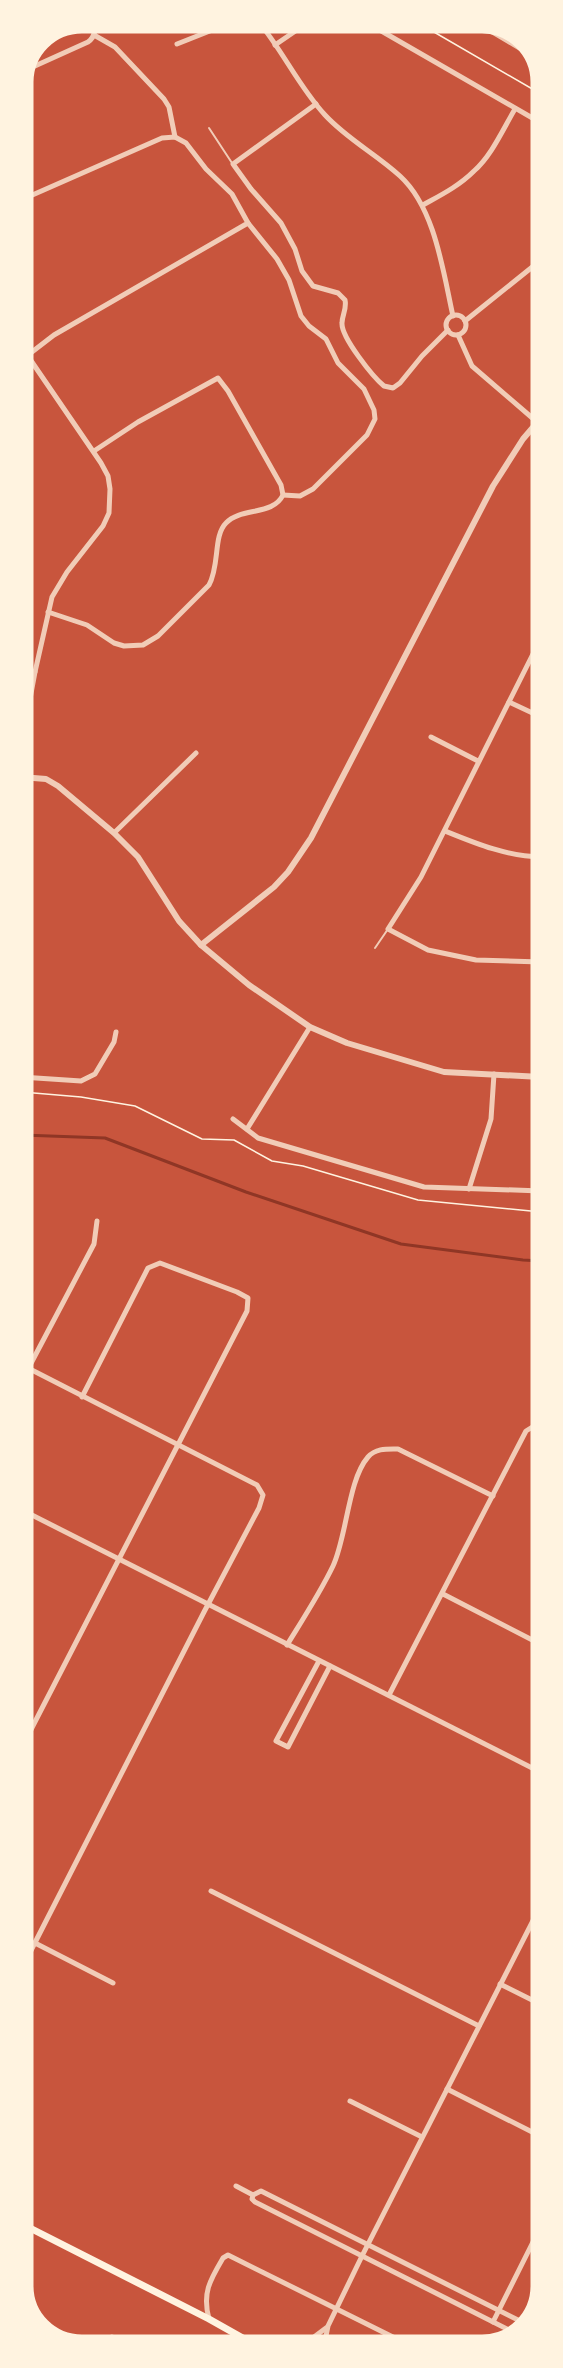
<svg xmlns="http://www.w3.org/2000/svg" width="563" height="2368" viewBox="0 0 563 2368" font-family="Rubik,sans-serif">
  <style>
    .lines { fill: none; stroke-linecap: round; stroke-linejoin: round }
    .stream { stroke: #8f3625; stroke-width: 3 }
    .path { stroke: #fff3e0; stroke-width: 1.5 }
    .service { stroke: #f1ccb7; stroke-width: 2 }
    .minor { stroke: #f1ccb7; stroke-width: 5 }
    .tertiary { stroke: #f1ccb7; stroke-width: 6 }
    .secondary { stroke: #fff3e0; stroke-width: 7 }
    .rim { fill: none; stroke: #fff3e0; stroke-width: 3 }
  </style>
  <rect width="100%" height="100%" fill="#c8553d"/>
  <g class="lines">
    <path class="stream" d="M22,1135L105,1138L246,1192L401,1244L523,1260L541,1261"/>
    <g class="path">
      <path d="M415,21L541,94"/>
      <path d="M22,1092L81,1097L135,1106L202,1139L234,1140L272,1161L303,1166L418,1200L541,1212"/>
    </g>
    <g class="service">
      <path d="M209,128L232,163"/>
      <path d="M375,948L388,929"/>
    </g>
    <g class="minor">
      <path d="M258,21C283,51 299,87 325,115C347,139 376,154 400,176C435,208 443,271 453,316"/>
      <path d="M364,21L541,123"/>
      <path d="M474,21L533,56"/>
      <path d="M94,35L115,47L164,99L169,107L175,137"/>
      <path d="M510,42L515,33"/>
      <path d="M177,44L235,21"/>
      <path d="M275,45L310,21"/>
      <path d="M26,70L88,42C96,36 96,29 91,21"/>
      <path d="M316,104L233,164L251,189L281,223L295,249L302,271L313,286L338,293L345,300C347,309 342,315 342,323C341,337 373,377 384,386L393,388L400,383L422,356L448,330"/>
      <path d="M21,200L162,138L175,137L186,143L206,169L232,194L248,223L54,335L28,355"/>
      <path d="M423,205C441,195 459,186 474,171C492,155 503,129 515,109"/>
      <path d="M248,223L277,259L289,280L301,316L309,326L326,339L338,363L364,389L374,410L375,419L367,435L313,489L300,496L283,495"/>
      <circle cx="456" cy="325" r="10"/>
      <path d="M465,321L541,260"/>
      <path d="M458,335L472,366L537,422"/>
      <path d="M21,346L101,463L108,476L110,489L109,513L103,526L67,572L52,597L35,672L21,747"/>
      <path d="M48,612L87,625L114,643L124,646L143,645L158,636L209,585C220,565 213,536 226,523C241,507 273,516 283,495L281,485L228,391L218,378L138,422L94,451"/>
      <path d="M541,638L421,877L388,929L428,950L476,960L541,962"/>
      <path d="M21,669L35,672"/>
      <path d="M509,702L541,717"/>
      <path d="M431,737L478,761"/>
      <path d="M445,831C477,844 506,856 541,857"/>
      <path d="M114,833L196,753"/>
      <path d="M21,930L24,932"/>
      <path d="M21,1077L81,1081L95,1074L114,1042L116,1032"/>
      <path d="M233,1119L258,1138L424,1187L541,1191"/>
      <path d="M247,1129L310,1027"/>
      <path d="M469,1189L491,1119L494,1074"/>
      <path d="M22,1365L257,1485L263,1495L259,1508L204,1612L22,1968"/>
      <path d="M28,1369L94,1244L97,1221"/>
      <path d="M22,1510L542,1773"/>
      <path d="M443,1594L542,1645"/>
      <path d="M287,1645C303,1619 320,1593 333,1566C347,1536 348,1480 368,1457C376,1448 387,1449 398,1449L493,1496"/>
      <path d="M319,1661L276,1741L288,1747L330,1666"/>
      <path d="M389,1695L526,1431L542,1421"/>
      <path d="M22,1747L247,1311L248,1298L237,1292L160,1263L148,1268L82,1397"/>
      <path d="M211,1891L479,2026"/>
      <path d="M35,1943L113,1983"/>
      <path d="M500,1984L542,2005"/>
      <path d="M447,2089L542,2137"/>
      <path d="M350,2101L422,2137"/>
      <path d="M236,2186L253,2195"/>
      <path d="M209,2319C202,2293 210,2280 223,2258L228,2255L411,2346"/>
      <path d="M493,2322L542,2224"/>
      <path d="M515,2333L255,2202L252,2199L253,2195L261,2191L528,2325"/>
      <path d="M112,2337L130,2346"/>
      <path d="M302,2346L326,2328"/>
      <path d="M324,2346L328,2326L362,2256L542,1903"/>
    </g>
    <g class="tertiary">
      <path d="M21,777L46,779L58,786L114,833L138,857L179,921L201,945L249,985L310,1027L347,1043L444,1072L541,1077"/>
      <path d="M201,945L274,887L288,872L311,838L493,486L523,439L541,418"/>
    </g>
    <g class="secondary">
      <path d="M22,2224L209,2319L257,2346"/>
      <path d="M253,2342L274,2346"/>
    </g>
  </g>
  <path d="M0 0H563V2368H0ZM82 32H482A50 50 0 0 1 532 82V2286A50 50 0 0 1 482 2336H82A50 50 0 0 1 32 2286V82A50 50 0 0 1 82 32Z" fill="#fff3e0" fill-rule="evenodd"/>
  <path class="rim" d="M82 32H482A50 50 0 0 1 532 82V2286A50 50 0 0 1 482 2336H82A50 50 0 0 1 32 2286V82A50 50 0 0 1 82 32Z"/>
</svg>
